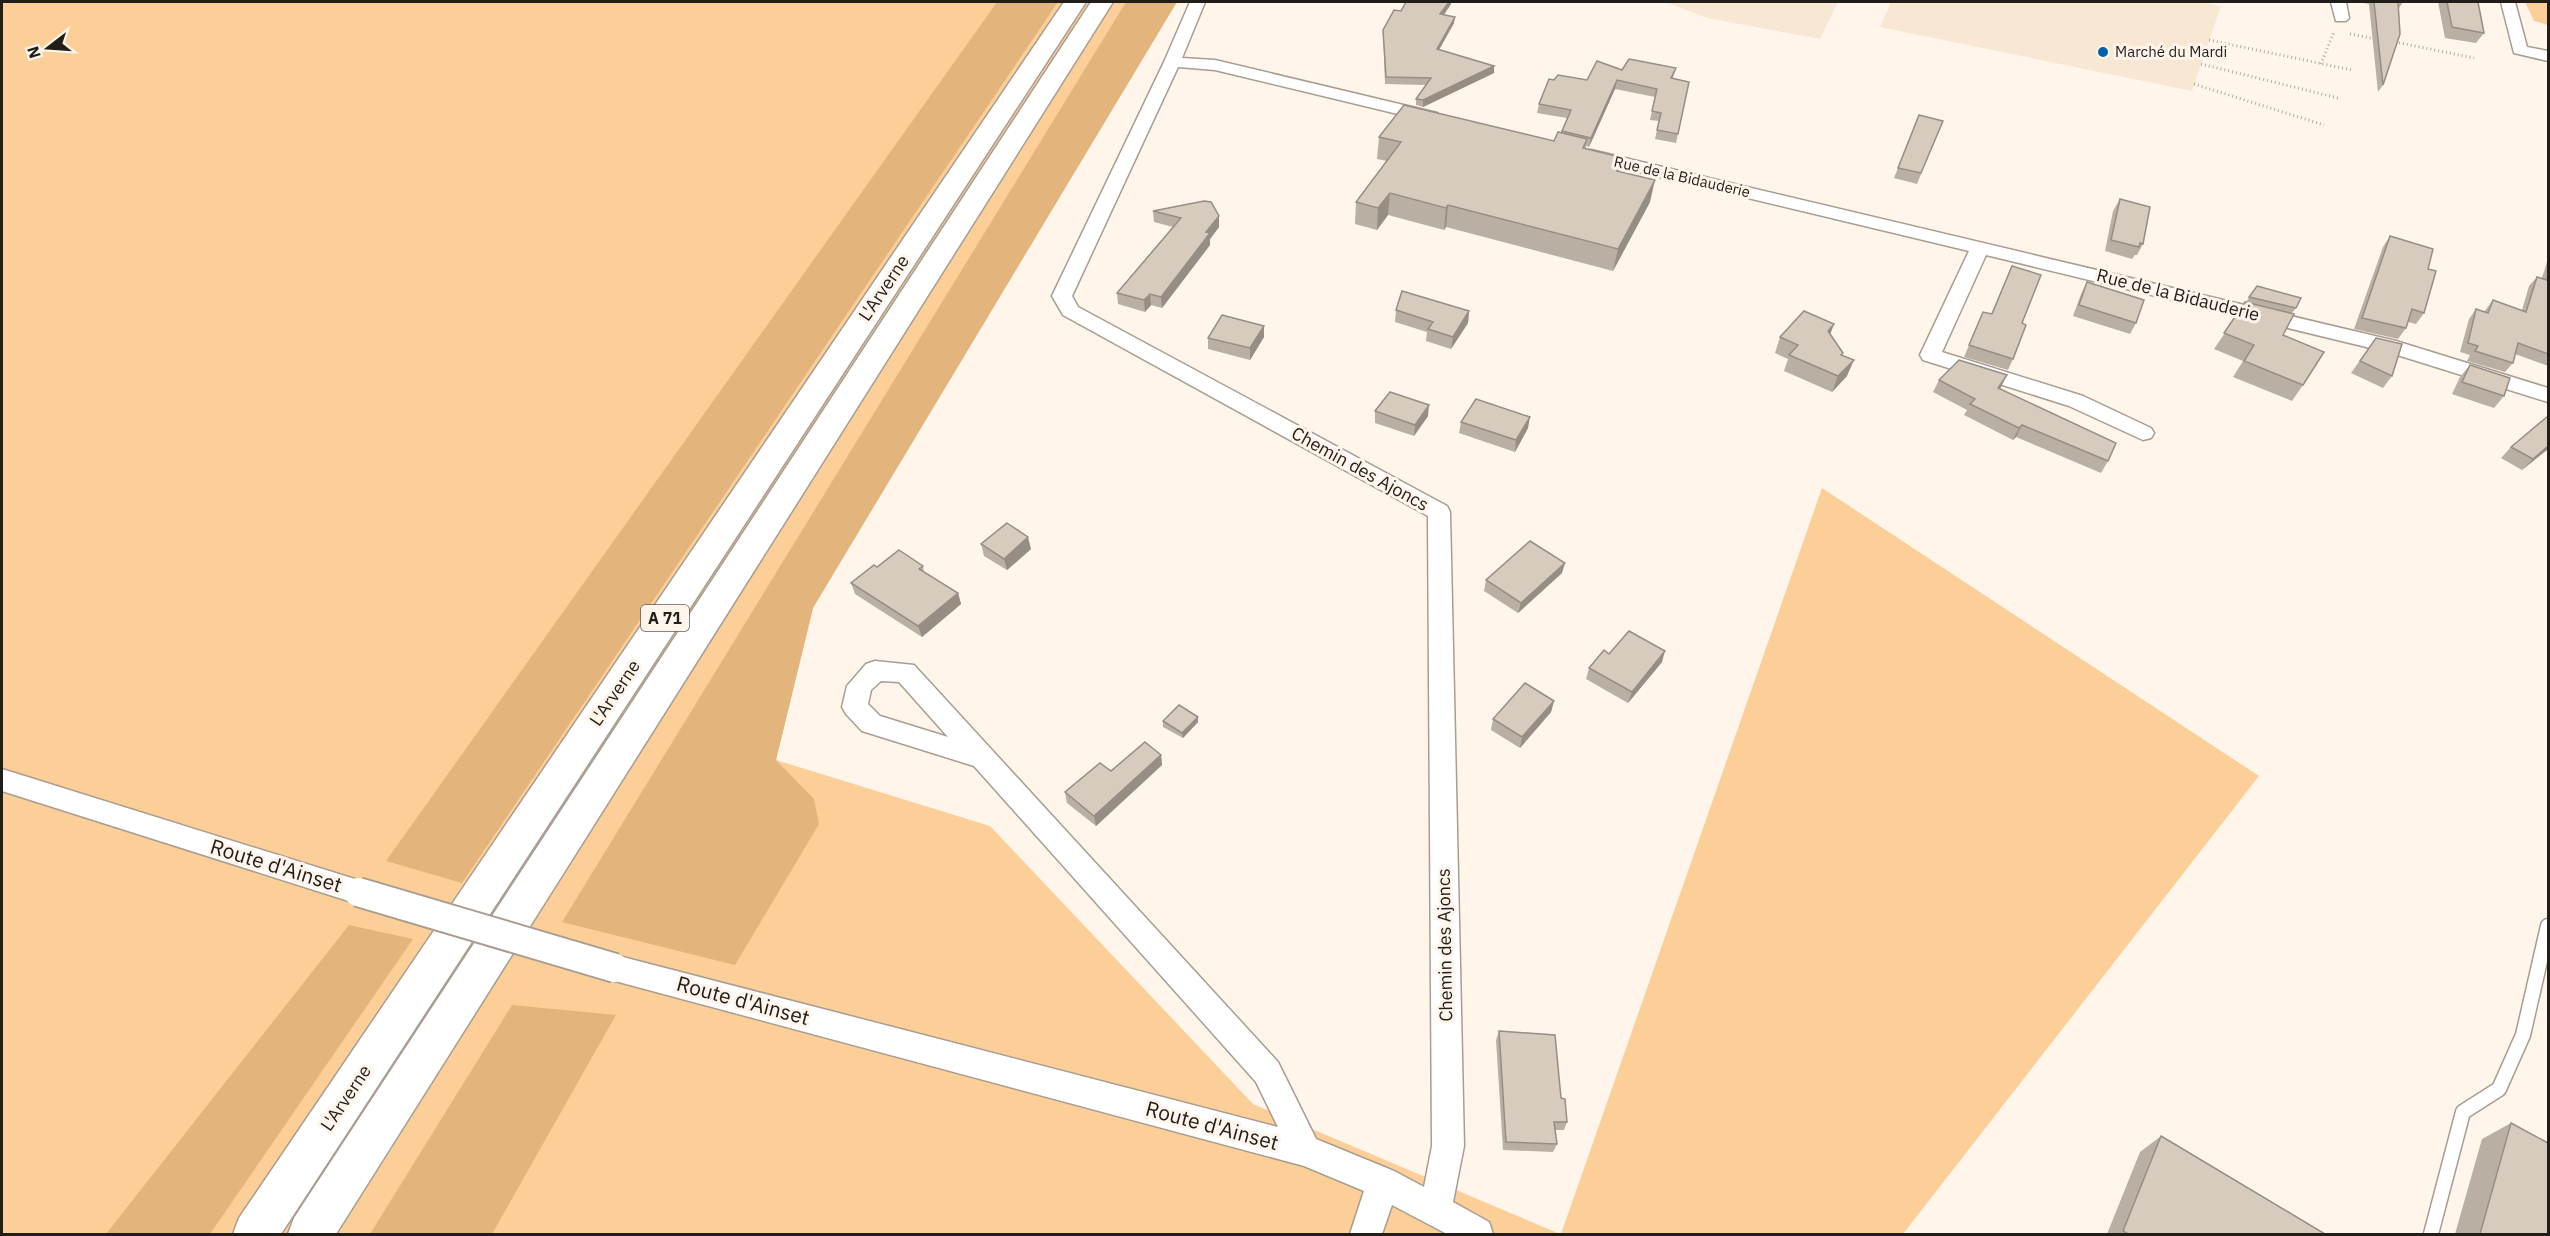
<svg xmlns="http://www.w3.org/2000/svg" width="2550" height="1236" viewBox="0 0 2550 1236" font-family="'IBM Plex Sans',sans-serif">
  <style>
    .built { fill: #f8e7d3 }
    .green { fill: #fccf98 }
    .forest { fill: #e3b57c }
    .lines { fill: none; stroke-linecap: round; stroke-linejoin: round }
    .service-casing { stroke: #a89d90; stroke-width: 17 }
    .minor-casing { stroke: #a89d90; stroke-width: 3 }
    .motorway-casing { stroke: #a89d90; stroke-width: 3 }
    .path { stroke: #b4aca3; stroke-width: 3; stroke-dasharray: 1 3; stroke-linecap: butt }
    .service { stroke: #fff; stroke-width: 14 }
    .minor { fill: #fff; fill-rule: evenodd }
    .motorway { fill: #fff; fill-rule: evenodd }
    .minor-bridge-casing { stroke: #a89d90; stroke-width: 32; stroke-linecap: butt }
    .minor-bridge { stroke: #fff; stroke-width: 28 }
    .wall { fill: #b9afa3 }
    .shaded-wall { fill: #968e84 }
    .building { fill: #d7cbbd; stroke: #968e84; stroke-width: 1.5 }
    .poi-dot { fill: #0160ad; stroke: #fff5ea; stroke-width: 2 }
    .labels { text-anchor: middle; stroke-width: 6; stroke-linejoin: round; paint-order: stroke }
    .far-poi-label { font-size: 15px; fill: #211d18; stroke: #fff5ea; text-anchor: start }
    .far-street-label { font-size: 15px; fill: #211d18; stroke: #fff5ea }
    .shield { fill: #fff5ea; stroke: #645e57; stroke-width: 1.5 }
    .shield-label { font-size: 16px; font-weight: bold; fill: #211d18 }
    .street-label { font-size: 18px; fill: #211d18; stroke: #fff5ea }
    .near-street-label { font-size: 21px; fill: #211d18; stroke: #fff5ea }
  </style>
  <rect width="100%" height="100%" fill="#fff5ea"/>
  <g class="built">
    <path d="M1665,2H1838L1820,39L1707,18Z"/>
    <path d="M1891,2H2200L2221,6L2192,91L1880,27Z"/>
  </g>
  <g class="green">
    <path d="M2,2H1138L1134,52L813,608L776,760L990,826L1253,1104L1560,1234H2Z"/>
    <path d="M2525,2H2548V25L2534,21Z"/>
    <path d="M1822,488L2259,776L1903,1234H1561Z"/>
  </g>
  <g class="forest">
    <path d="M997,2H1058L462,883L386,861Z"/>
    <path d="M1126,2H1177L813,608L776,760L814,799L819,824L735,965L562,922Z"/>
    <path d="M349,925L413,939L210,1234H106Z"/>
    <path d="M512,1005L616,1015L492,1234H370Z"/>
  </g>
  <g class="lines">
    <defs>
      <path id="service" d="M2431,1234L2463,1112L2499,1089L2523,1035L2548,926"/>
      <g id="minor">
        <path d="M1190,2H1205L1182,58L1215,60L1437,113L1439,117L1431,122L1215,70L1178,67L1072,296L1078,307L1447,506L1450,512L1464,1146L1453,1202L1489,1222L1493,1234H1447L1392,1205L1382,1234H1350L1364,1191L1304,1166L615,981L605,977L601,968L605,959L615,955L1278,1127L1256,1082L974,766L862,731L846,714L842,707L847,686L866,664L875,661L914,665L1278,1062L1316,1139L1394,1171L1424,1187L1432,1146L1428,516L1063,315L1052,296L1164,62ZM881,681L899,682L948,737L880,716L868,704L871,690Z"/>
        <path d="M2331,2H2346L2349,18L2346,21H2336Z"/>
        <path d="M2501,2H2515L2527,47L2548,51V61L2514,53Z"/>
        <path d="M1591,150L2396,341L2548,388V402L2391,353L1986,255L1942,352L2083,396L2151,428L2154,433L2151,438L2143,440L2069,406L1923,360L1920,355L1969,251L1585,159L1582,155L1585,151Z"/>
        <path d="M2,769L358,880L368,883L372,892L368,901L358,904L2,791Z"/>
      </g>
      <g id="motorway">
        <path d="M1064,2H1086L281,1234H233L239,1218Z"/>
        <path d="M1091,2H1113L336,1234H288L294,1218Z"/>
      </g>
    </defs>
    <use href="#service" class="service-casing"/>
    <use href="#minor" class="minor-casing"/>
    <use href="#motorway" class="motorway-casing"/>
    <g class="path">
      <path d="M2350,34L2376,39"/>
      <path d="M2209,40L2352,70"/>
      <path d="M2395,42L2474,58"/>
      <path d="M2201,64L2338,98"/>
      <path d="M2321,64L2334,32"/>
      <path d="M2194,84L2324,125"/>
    </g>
    <use href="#service" class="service"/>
    <use href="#minor" class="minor"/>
    <use href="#motorway" class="motorway"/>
    <defs>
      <path id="minor-bridge" d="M358,892L615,968"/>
    </defs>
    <use href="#minor-bridge" class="minor-bridge-casing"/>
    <use href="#minor-bridge" class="minor-bridge"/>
  </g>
  <g class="wall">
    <path d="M2363,2H2403L2399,8H2398L2383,85L2378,92L2369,4L2363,3Z"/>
    <path d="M2438,2H2478L2484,33L2476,43L2445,38Z"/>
    <path d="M1451,4L1444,15L1454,23L1439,50L1494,66V73L1423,107L1416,105V99L1426,85L1385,84L1383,30L1401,11Z"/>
    <path d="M1676,68L1673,78L1689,82L1676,143L1655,139L1659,121L1650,120L1655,97L1615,89L1589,147L1586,146V148L1624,158L1621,172L1650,202L1613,271L1446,227L1444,230L1388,215L1377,230L1355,224L1356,202L1387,161L1377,159L1379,137L1554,141L1561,133L1567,118L1537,113L1539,104L1554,80H1587L1622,70Z"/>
    <path d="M1919,115L1943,121L1917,184L1894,178Z"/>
    <path d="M2120,199L2143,244L2137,255H2135L2132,259L2105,251L2113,211Z"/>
    <path d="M1153,211L1219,216V227L1210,239V245L1162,308L1151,305L1145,312L1118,304L1117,293L1173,227L1154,222Z"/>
    <path d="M2390,236L2428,269L2424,313L2416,324L2408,322L2406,328L2398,339L2354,329L2383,247Z"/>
    <path d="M2548,259V366L2515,354L2513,363L2505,372L2467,361L2470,355L2460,352L2469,319L2476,309L2484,312L2493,300L2522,310L2529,286L2537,277L2542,278Z"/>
    <path d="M2012,266L2013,359L2008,370L1964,357L1983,312L1991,314Z"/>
    <path d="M2087,282L2136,323L2130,334L2073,316L2081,294Z"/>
    <path d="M2257,286L2296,308L2292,313L2283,335L2303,385L2292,401L2233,377L2243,361L2214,349Z"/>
    <path d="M1396,310L1469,311L1468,323L1451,349L1426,341L1427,332L1395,322Z"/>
    <path d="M1834,324L1830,334L1842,355L1847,376L1832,392L1784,371L1788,359L1775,353L1780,337Z"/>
    <path d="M1264,337L1250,360L1208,349V338Z"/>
    <path d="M2376,338L2392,376L2383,388L2351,373Z"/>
    <path d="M2470,365L2504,396L2494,408L2452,394L2460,377Z"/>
    <path d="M1939,380L2001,387L2000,389L2108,461L2101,473L2016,437L2013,440L1964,415L1967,410L1933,392Z"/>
    <path d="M1375,411L1428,416L1414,436L1375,423Z"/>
    <path d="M2548,416V449L2522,470L2501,458L2511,447Z"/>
    <path d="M1461,422L1528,428L1515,452L1459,433Z"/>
    <path d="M981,544L1031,549L1007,570L984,556Z"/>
    <path d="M923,566L924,572L958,593L961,604L922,637L855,594L851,583L877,567Z"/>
    <path d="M1562,573L1518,613L1484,591L1486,580Z"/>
    <path d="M1609,654L1662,662L1628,703L1586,679L1589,668Z"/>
    <path d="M1554,701L1551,712L1520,748L1491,730L1493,719Z"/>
    <path d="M1198,717V722L1183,738L1163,727V721Z"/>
    <path d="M1161,755L1162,765L1096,826L1067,803L1065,792L1111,771Z"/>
    <path d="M1499,1031L1561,1098L1567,1122L1564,1130H1555L1557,1144L1553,1152L1503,1150L1496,1040Z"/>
    <path d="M2511,1123L2548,1234H2455L2482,1139Z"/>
    <path d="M2161,1136L2325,1234H2107L2140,1152Z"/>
  </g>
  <g class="shaded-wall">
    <path d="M1449,2H1451V4L1440,20V14Z"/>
    <path d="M1455,17L1454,23L1436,55L1437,49Z"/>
    <path d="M1494,66V73L1423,107V100Z"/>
    <path d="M1617,80L1615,89L1589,147L1591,138Z"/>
    <path d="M1624,158L1619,179L1617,171Z"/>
    <path d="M1655,180L1650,202L1613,271L1618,249Z"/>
    <path d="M1390,193L1388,215L1377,230L1378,208Z"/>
    <path d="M1448,205L1446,227L1444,230L1446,208Z"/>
    <path d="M1219,216V227L1210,239V245L1162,308L1161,297L1206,232Z"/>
    <path d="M1150,294L1151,305L1145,312L1144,300Z"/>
    <path d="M1469,311L1468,323L1451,349L1453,337Z"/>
    <path d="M1834,324L1828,340V331Z"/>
    <path d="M1264,326V337L1250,360V348Z"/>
    <path d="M1854,360L1847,376L1832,392L1838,376Z"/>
    <path d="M2007,375L2001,387L1992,400L1998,388Z"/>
    <path d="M1429,405L1428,416L1414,436L1415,425Z"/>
    <path d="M1530,417L1528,428L1515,452L1516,440Z"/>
    <path d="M2022,425L2016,437L2013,440L2019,428Z"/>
    <path d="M2548,446V449L2522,470L2533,459Z"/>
    <path d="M1028,537L1031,549L1007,570L1004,559Z"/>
    <path d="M1565,563L1562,573L1518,613L1521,603Z"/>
    <path d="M958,593L961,604L922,637L918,626Z"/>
    <path d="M1665,651L1662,662L1628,703L1632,692Z"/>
    <path d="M1554,701L1551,712L1520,748L1522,737Z"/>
    <path d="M1198,717V722L1183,738L1182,733Z"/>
    <path d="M1161,755L1162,765L1096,826L1094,816Z"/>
  </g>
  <g class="building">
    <path d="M1406,2H1449L1440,14L1455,17L1437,49L1494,66L1423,100L1416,99L1431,78L1386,77L1383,30L1394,10L1401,11Z"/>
    <path d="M2374,2H2398L2400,34L2383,85Z"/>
    <path d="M2447,2H2478L2484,33L2452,27Z"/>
    <path d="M1629,59L1676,68L1671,78L1689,82L1678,134L1657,130L1661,113L1652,111L1657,89L1617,80L1591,138L1562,131L1571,110L1539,104L1549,79L1554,80L1558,75L1587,80L1597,61L1622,70Z"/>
    <path d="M1404,105L1554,141L1558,132L1587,139L1583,148L1624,158L1617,171L1655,180L1618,249L1448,205L1446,208L1390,193L1378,208L1356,202L1401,142L1379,137Z"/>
    <path d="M1919,115L1943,121L1921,173L1898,168Z"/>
    <path d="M2120,199L2150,207L2143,244L2140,243L2139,247L2111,240Z"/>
    <path d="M1204,201L1211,202L1219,216L1206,232L1210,233L1161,297L1150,294L1144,300L1117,293L1181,218L1153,211Z"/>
    <path d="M2390,236L2433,249L2428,269L2436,271L2424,313L2412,309L2406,328L2362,318Z"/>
    <path d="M2012,266L2041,275L2022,323L2026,325L2013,359L1969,345L1983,312L1992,314Z"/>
    <path d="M2548,274V354L2518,343L2513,363L2475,351L2478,346L2468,343L2476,309L2488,313L2493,300L2526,312L2537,277L2547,280Z"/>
    <path d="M2087,282L2144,300L2136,323L2079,305Z"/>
    <path d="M2257,286L2301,298L2296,308L2249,297Z"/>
    <path d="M1402,291L1469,311L1453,337L1428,329L1433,322L1396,310Z"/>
    <path d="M2245,302L2294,314L2283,335L2324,352L2303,385L2244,361L2254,345L2224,333Z"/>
    <path d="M1804,311L1834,324L1828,331L1843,353L1841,355L1854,360L1838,376L1789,355L1798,345L1780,337Z"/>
    <path d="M1222,315L1264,326L1250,348L1208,338Z"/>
    <path d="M2376,338L2402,344L2392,376L2360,361Z"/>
    <path d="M1959,360L2007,375L1998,388L2116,443L2108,461L2022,425L2019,428L1970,404L1975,399L1939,380Z"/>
    <path d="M2470,365L2510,378L2504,396L2462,382Z"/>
    <path d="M1390,392L1429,405L1415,425L1375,411Z"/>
    <path d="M1476,399L1530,417L1516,440L1461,422Z"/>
    <path d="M2548,416V446L2533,459L2511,447Z"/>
    <path d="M1007,523L1028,537L1004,559L981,544Z"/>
    <path d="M1530,541L1565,563L1521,603L1486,580Z"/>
    <path d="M899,550L923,566L919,569L958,593L918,626L851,583L874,565L877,567Z"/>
    <path d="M1629,631L1665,651L1632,692L1589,668L1604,650L1609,654Z"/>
    <path d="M1525,683L1554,701L1522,737L1493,719Z"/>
    <path d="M1179,705L1198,717L1182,733L1163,721Z"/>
    <path d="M1145,742L1161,755L1094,816L1065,792L1100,763L1111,771Z"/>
    <path d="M1499,1031L1555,1035L1561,1098L1565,1099L1567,1122H1554L1557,1144L1506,1142Z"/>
    <path d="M2511,1123L2548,1143V1234H2480Z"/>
    <path d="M2161,1136L2325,1234H2128L2123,1231Z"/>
  </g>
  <circle class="poi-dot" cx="2103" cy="52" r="6"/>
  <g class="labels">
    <g class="far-poi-label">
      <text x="2115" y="57">Marché du Mardi</text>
    </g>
    <g class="far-street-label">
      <text transform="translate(1682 177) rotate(13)" y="5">Rue de la Bidauderie</text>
    </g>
    <rect class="shield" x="641" y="605" width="48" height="26" rx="4.5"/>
    <g class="shield-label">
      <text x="665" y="624">A 71</text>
    </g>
    <g class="street-label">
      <text transform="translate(884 288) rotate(-56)" y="6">L'Arverne</text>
      <text transform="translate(2178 295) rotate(14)" y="6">Rue de la Bidauderie</text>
      <text transform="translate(1360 469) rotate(29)" y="6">Chemin des Ajoncs</text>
      <text transform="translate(615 693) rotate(-56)" y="6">L'Arverne</text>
      <text transform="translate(1445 945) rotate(-91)" y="6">Chemin des Ajoncs</text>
      <text transform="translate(346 1098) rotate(-56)" y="6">L'Arverne</text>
    </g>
    <g class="near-street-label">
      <text transform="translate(276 866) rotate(17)" y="7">Route d'Ainset</text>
      <text transform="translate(743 1001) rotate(15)" y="7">Route d'Ainset</text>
      <text transform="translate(1212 1126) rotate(15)" y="7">Route d'Ainset</text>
    </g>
  </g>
  <rect width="2550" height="1236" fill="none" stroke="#211d18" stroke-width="6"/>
  <g transform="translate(48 48) rotate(253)" stroke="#fff5ea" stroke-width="4.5" paint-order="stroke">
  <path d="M0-4.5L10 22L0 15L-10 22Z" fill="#211d18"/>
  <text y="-9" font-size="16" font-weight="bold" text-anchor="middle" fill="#211d18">N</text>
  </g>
</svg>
